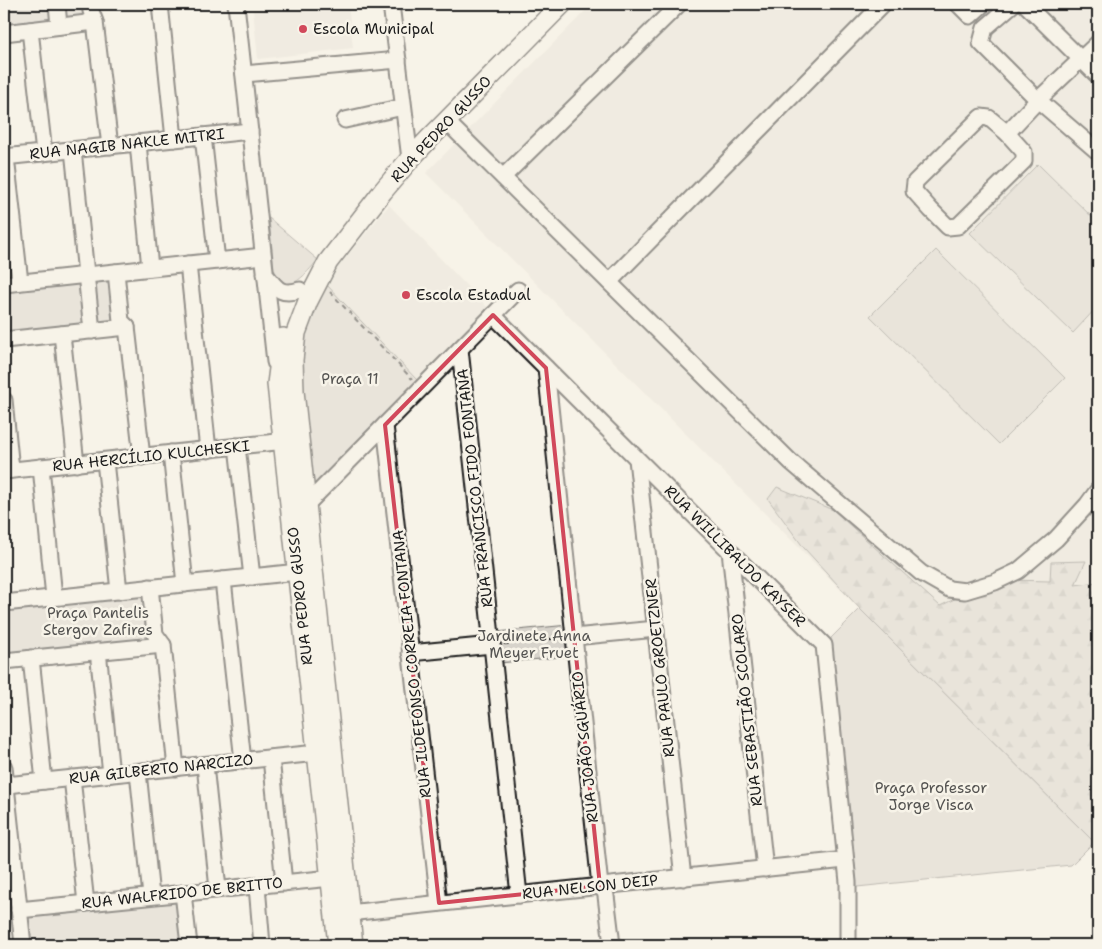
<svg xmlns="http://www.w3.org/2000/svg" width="1102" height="949" viewBox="0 0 1102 949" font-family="'Shantell Sans',sans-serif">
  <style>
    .built { fill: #e6e3d9 }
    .green { fill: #d7d3cb; stroke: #7a7874 }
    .forest { fill: url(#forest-firs); stroke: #7a7874 }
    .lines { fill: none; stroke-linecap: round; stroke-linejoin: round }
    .minor-casing { stroke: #1c1c1c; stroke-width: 19 }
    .major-casing { stroke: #1c1c1c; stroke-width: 22 }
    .path { stroke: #1c1c1c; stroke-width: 2; stroke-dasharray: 5 4; stroke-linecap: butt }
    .minor { stroke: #f7f3e8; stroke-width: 15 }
    .major { stroke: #f7f3e8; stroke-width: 19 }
    .marked { fill: none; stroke: #d1495b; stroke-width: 4; stroke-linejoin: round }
    .poi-dot { fill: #d1495b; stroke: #f7f3e8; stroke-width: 2 }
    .labels { text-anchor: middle; stroke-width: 5; stroke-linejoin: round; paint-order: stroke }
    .poi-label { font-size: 15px; fill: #1c1c1c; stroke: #f7f3e8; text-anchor: start }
    .street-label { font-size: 15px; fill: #1c1c1c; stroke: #f7f3e8 }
    .park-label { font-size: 15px; fill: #545351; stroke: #f7f3e8 }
  </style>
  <defs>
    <pattern id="forest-firs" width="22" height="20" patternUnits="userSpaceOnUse" patternTransform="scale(1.25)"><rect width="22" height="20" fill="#d7d3cb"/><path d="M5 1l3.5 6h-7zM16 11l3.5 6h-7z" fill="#b8b5ae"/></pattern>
  </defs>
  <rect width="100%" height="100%" fill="#f7f3e8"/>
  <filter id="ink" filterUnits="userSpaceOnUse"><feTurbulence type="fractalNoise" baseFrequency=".02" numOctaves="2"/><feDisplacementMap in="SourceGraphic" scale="10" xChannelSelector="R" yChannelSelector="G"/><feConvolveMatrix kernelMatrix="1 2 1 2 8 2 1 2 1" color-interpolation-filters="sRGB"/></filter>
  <g filter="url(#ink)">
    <g class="built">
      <path d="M308,4H348L353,48L258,59L253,10Z"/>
      <path d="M592,4H1098V838L1094,842L860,609L426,173Z"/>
      <path d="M389,205L488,308L417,380L325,283Z"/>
    </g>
    <g class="green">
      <path d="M4,4H85L86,17L4,26Z"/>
      <path d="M1038,164L1098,223V306L1073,333L970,233Z"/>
      <path d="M269,218L318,260C305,274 287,300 274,269Z"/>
      <path d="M936,250L1065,378L999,444L870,316Z"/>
      <path d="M112,276L117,324L4,336V288Z"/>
      <path d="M325,283L417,380L313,486L302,381L301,358L306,329Z"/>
      <path d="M146,593L151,640L4,655V608Z"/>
      <path d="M860,609L1094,842L1071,865L857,887L831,638Z"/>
      <path d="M568,625L571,656L500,663L497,632Z"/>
      <path d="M179,897L184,942L155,945H30L27,914Z"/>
    </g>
    <path class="forest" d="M777,487L833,510L940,606L965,594L1008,580L1050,581L1051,562L1086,561L1075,585L1098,582V846L860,609L804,548L768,499Z"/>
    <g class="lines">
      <defs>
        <g id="minor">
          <path d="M57,4L59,26"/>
          <path d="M90,4L91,11L95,22L110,146"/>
          <path d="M160,4L174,139"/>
          <path d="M236,4L275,362"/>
          <path d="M391,4L410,159"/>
          <path d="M958,4L970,16L983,4"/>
          <path d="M1013,4L985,28L981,43L1038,100L1096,150H1098"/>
          <path d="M1025,4L1098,76"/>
          <path d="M30,30L44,153"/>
          <path d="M4,33L95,22"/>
          <path d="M244,74L398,60"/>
          <path d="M981,117L989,118L1007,133L1024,152V161L958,226L948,227L931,210L914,191L915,182Z"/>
          <path d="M345,120L403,107"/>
          <path d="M446,121L791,462L921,573L949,589L965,591L995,582L1018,571L1056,539L1087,505L1098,490"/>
          <path d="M1007,133L1038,100L1098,43"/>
          <path d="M203,136L217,261"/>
          <path d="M138,143L150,268"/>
          <path d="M73,150L92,331"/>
          <path d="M4,157L250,131"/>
          <path d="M6,157L20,282"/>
          <path d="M503,177L679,4"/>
          <path d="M188,264L208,450"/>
          <path d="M116,272L121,321L127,327L142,457"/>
          <path d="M265,274C277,289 280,296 300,290"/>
          <path d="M609,282L883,4"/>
          <path d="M4,284L263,256"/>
          <path d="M493,315L824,645L848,882V945"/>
          <path d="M62,334L76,464"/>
          <path d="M4,340L127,327"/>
          <path d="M460,349L519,895"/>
          <path d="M546,368L600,886L605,892L606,896L612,945"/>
          <path d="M4,400L11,470"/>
          <path d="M385,425L439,903"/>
          <path d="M237,446L252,577"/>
          <path d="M171,453L185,584"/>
          <path d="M637,459L683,878"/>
          <path d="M105,461L119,591"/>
          <path d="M41,467L54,597"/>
          <path d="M4,471L295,440"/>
          <path d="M300,506L306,505L518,290"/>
          <path d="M730,551L765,869"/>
          <path d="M223,580L243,761"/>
          <path d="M150,587L155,634L163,645L176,768"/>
          <path d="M4,603L298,572"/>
          <path d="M574,637L656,629"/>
          <path d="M98,651L111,774"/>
          <path d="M410,653L492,645"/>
          <path d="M31,658L44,781"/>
          <path d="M4,661L163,645"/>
          <path d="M271,758L284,883"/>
          <path d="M205,765L218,889"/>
          <path d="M4,767L23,945"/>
          <path d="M138,772L151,896"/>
          <path d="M72,778L86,903"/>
          <path d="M6,785L317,753"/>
          <path d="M257,886L262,945"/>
          <path d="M183,893L189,945"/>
          <path d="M19,910L341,877"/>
          <path d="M339,914L845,860"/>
        </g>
        <g id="major">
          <path d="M283,338L277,384L338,945"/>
          <path d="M353,945L294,391L293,360L296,333L308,301L328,262L383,191L410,159L428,140L562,4"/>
        </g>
      </defs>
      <use href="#minor" class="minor-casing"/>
      <use href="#major" class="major-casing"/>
      <g class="path">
        <path d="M330,292L412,379"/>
        <path d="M504,644L562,638"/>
      </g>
      <use href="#minor" class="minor"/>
      <use href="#major" class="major"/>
    </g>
  </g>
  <path d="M0 0H1102V949H0ZM493,315L546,368L600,886L439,903L385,425Z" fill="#f7f3e8" fill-opacity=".55" fill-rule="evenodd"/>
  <path class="marked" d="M493,315L546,368L600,886L439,903L385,425Z"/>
  <g class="poi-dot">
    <circle cx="303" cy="29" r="5"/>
    <circle cx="406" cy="295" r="5"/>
  </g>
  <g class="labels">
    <g class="poi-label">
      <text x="313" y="34">Escola Municipal</text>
      <text x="416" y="300">Escola Estadual</text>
    </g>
    <g class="street-label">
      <text transform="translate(441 129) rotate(-47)" y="5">RUA PEDRO GUSSO</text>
      <text transform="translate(127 144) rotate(-6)" y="5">RUA NAGIB NAKLE MITRI</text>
      <text transform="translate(151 456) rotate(-6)" y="5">RUA HERCÍLIO KULCHESKI</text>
      <text transform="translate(475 488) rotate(-96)" y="5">RUA FRANCISCO FIDO FONTANA</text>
      <text transform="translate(735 556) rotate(45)" y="5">RUA WILLIBALDO KAYSER</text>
      <text transform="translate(300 596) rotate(-96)" y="5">RUA PEDRO GUSSO</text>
      <text transform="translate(412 664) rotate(-96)" y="5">RUA ILDEFONSO CORREIA FONTANA</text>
      <text transform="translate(660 668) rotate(-96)" y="5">RUA PAULO GROETZNER</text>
      <text transform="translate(747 710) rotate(-96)" y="5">RUA SEBASTIÃO SCOLARO</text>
      <text transform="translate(585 747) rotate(-96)" y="5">RUA JOÃO SGUÁRIO</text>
      <text transform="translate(161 769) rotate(-6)" y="5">RUA GILBERTO NARCIZO</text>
      <text transform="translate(590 887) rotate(-6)" y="5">RUA NELSON DEIP</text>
      <text transform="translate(182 893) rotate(-6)" y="5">RUA WALFRIDO DE BRITTO</text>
    </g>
    <g class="park-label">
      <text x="350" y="384">Praça 11</text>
      <text x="98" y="618">Praça Pantelis<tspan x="98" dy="17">Stergov Zafires</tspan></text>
      <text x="534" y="641">Jardinete Anna<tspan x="534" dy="17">Meyer Fruet</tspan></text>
      <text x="931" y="793">Praça Professor<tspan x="931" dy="17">Jorge Visca</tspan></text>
    </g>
  </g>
  <rect width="1102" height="949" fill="none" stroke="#f7f3e8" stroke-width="20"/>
  <rect x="10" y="10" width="1082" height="929" fill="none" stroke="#1c1c1c" stroke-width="2" filter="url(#ink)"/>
</svg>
